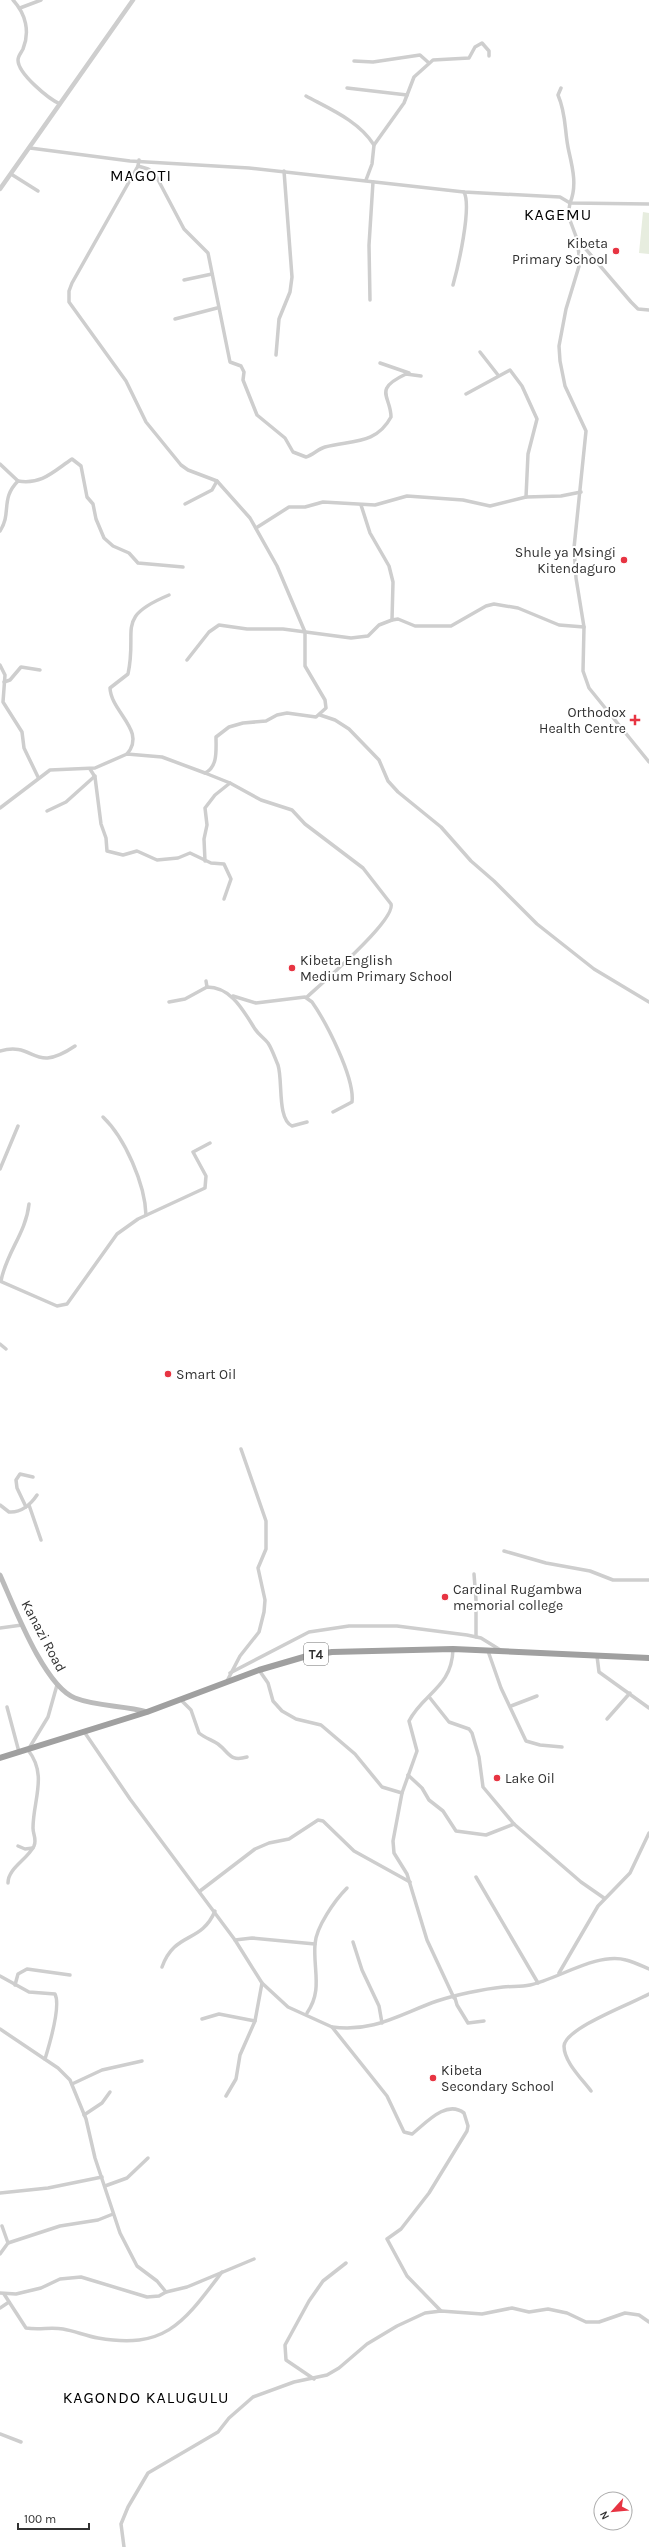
<svg xmlns="http://www.w3.org/2000/svg" width="649" height="2547" viewBox="0 0 649 2547" font-family="Karla,sans-serif">
  <style>
    .green { fill: #e7eddf }
    .lines { fill: none; stroke-linecap: round; stroke-linejoin: round }
    .minor { stroke: #cecece; stroke-width: 3.5 }
    .tertiary { stroke: #cecece; stroke-width: 4.5 }
    .secondary { stroke: #bbb; stroke-width: 5 }
    .trunk { stroke: #a0a0a0; stroke-width: 6 }
    .poi-dot { fill: #e73442; stroke: #fff; stroke-width: 1.5 }
    .labels { text-anchor: middle; stroke-width: 4; stroke-linejoin: round; paint-order: stroke }
    .shield { fill: #fff; stroke: #6f6f6f; stroke-width: 1 }
    .shield-label { font-size: 13px; font-weight: bold; fill: #313131 }
    .poi-label { font-size: 14px; fill: #313131; stroke: #fff; text-anchor: start }
    .street-label { font-size: 14px; fill: #313131; stroke: #fff }
    .quarter-label { font-size: 16px; letter-spacing: 1px; fill: #000; stroke: #fff }
  </style>
  <rect width="100%" height="100%" fill="#fff"/>
  <path class="green" d="M643,212L649,213V254L639,253Z"/>
  <g class="lines">
    <g class="minor">
      <path d="M13,0C26,14 30,32 23,49C21,53 18,56 18,60C18,74 49,99 60,104"/>
      <path d="M20,8L41,0"/>
      <path d="M354,61L373,62L420,55L429,63"/>
      <path d="M347,88L407,95"/>
      <path d="M561,88L558,95C567,116 564,131 569,152C573,169 577,187 570,203L649,204"/>
      <path d="M306,96C330,109 359,121 374,145"/>
      <path d="M30,148L130,161L249,168L464,192L560,197L570,203L568,215L577,239L580,263L566,309L559,346L560,361L565,386L586,431L574,548L576,578L584,627L583,671L589,688L649,762"/>
      <path d="M138,166L148,169L155,174L184,229L208,253L230,362L241,366L244,372L243,380L257,415L285,438L293,452L306,457C313,455 318,449 325,447C351,440 376,445 391,417C391,396 372,390 406,374L421,376"/>
      <path d="M11,174L38,191"/>
      <path d="M366,180L372,164L374,145L404,103L414,77L433,60L469,58L475,47L482,43L489,51V56"/>
      <path d="M578,240L631,302L638,309L649,310"/>
      <path d="M184,280L212,274"/>
      <path d="M453,285C458,267 472,207 464,192"/>
      <path d="M370,300L369,245L373,182"/>
      <path d="M175,319L217,308"/>
      <path d="M480,352L498,375"/>
      <path d="M276,355L279,319L290,292L292,277L284,171"/>
      <path d="M380,363L409,373"/>
      <path d="M466,394L510,370L522,386L537,419L528,454L526,497"/>
      <path d="M0,464L18,481"/>
      <path d="M185,504L212,490L217,481"/>
      <path d="M361,505L370,533L389,566L393,582L392,620"/>
      <path d="M256,528L289,507H305L323,502L375,505L407,496L463,500L490,506L526,497L561,496L581,492"/>
      <path d="M0,531C12,513 0,499 18,481C42,485 54,471 72,459L81,466L87,497L93,504L96,519L104,538L113,546L129,553L138,563L183,567"/>
      <path d="M187,660L209,632L219,625L247,629H283L351,638L368,636L379,625L392,620L398,619L415,626H451L486,606L494,604L518,608L559,625L584,627"/>
      <path d="M0,665L5,675L3,702L22,732L24,748L38,777"/>
      <path d="M4,682L10,680L21,667L40,670"/>
      <path d="M320,715L335,720L349,729L379,760L388,781L398,792L441,827L471,861L494,881L537,924L594,969L649,1002"/>
      <path d="M127,754C147,731 111,712 110,688L128,674C138,628 114,618 169,595"/>
      <path d="M90,769L95,777L101,824L106,838L107,851L123,855L137,851L157,860L178,858L190,853L211,863L224,864L231,879L224,899"/>
      <path d="M205,773L230,783L261,800L292,810L305,824L363,868L391,904C396,920 321,984 307,997"/>
      <path d="M0,808L50,770L95,768L127,754L162,757L205,773C218,767 216,750 216,737L229,727L243,723L266,721L277,715L287,713L316,717L326,708L325,700L305,666V632L277,566L250,518L217,481L188,470L181,465L146,422L126,381L69,302V291L72,283L138,166L139,160"/>
      <path d="M47,811L66,802L95,776"/>
      <path d="M205,861L204,839L207,825L205,808L215,795L230,783"/>
      <path d="M206,981L207,987"/>
      <path d="M233,996L256,1003L305,997L312,1002C326,1022 355,1078 352,1102L333,1112"/>
      <path d="M169,1002L185,999L207,987C232,987 244,1012 255,1029C259,1035 264,1038 268,1043C272,1049 275,1058 278,1065C283,1081 277,1119 292,1126L307,1122"/>
      <path d="M0,1051C36,1041 32,1075 75,1046"/>
      <path d="M103,1117C125,1138 145,1184 146,1215"/>
      <path d="M0,1169L18,1126"/>
      <path d="M0,1281L57,1306L67,1304L117,1234L138,1219L205,1188L206,1176L193,1152L210,1143"/>
      <path d="M1,1281C6,1253 26,1233 29,1204"/>
      <path d="M0,1344L6,1349"/>
      <path d="M0,1505L9,1512C21,1513 31,1504 37,1495"/>
      <path d="M29,1505L41,1540"/>
      <path d="M26,1507L17,1488L16,1480L20,1474L33,1477"/>
      <path d="M504,1551L546,1563L590,1571L613,1580H649"/>
      <path d="M474,1574L476,1600V1637"/>
      <path d="M0,1628L22,1625"/>
      <path d="M453,1649C452,1688 423,1693 409,1721L417,1751L402,1793L393,1841L394,1853L407,1874L427,1940L454,1998"/>
      <path d="M488,1651L501,1688L526,1741L540,1745L562,1747"/>
      <path d="M597,1656L599,1672L649,1708"/>
      <path d="M259,1670L268,1683L273,1701L282,1711L296,1719L321,1725L355,1754L382,1787L402,1793"/>
      <path d="M230,1673L309,1632L349,1626H397L467,1635L481,1638L502,1651"/>
      <path d="M227,1681L240,1656L259,1632L264,1612L265,1600L258,1568L266,1549V1521L241,1449"/>
      <path d="M430,1698L449,1722L469,1729L472,1733L479,1757L483,1787L514,1824L581,1882L604,1898"/>
      <path d="M181,1700L191,1710L199,1733C205,1738 212,1740 218,1744C230,1753 229,1762 247,1757"/>
      <path d="M511,1706L537,1696"/>
      <path d="M7,1707L19,1752"/>
      <path d="M607,1719L630,1693"/>
      <path d="M85,1733L130,1799L235,1940L262,1983L288,2007L332,2027L387,2096L404,2132L412,2134C425,2124 446,2099 464,2113L468,2126L467,2131L429,2193L401,2229L387,2239L407,2276L441,2311"/>
      <path d="M408,1775L422,1788L429,1800L443,1811L456,1831L486,1835L514,1824"/>
      <path d="M18,1846L25,1849L33,1848"/>
      <path d="M476,1877L538,1983"/>
      <path d="M8,1883C8,1868 27,1860 34,1846C37,1839 33,1835 33,1828C33,1800 48,1775 28,1750L48,1717L57,1685"/>
      <path d="M200,1891L255,1849L269,1843L289,1839L318,1820L323,1821L354,1851L410,1882"/>
      <path d="M235,1940L252,1938L315,1944"/>
      <path d="M353,1942L362,1970L379,2006L382,2023"/>
      <path d="M162,1967C175,1931 201,1944 215,1911"/>
      <path d="M559,1973L598,1906L630,1873L649,1833"/>
      <path d="M0,1976L29,1992L55,1994C61,2006 49,2046 45,2059"/>
      <path d="M15,1985L18,1974L27,1969L70,1975"/>
      <path d="M455,1998L457,2005L468,2023L484,2021"/>
      <path d="M307,2013C323,1990 313,1970 315,1944C316,1927 335,1900 347,1888"/>
      <path d="M202,2019L219,2014L255,2021"/>
      <path d="M332,2027C373,2033 400,2014 437,2001C455,1995 483,1989 503,1987C512,1986 521,1987 530,1985C558,1979 597,1952 626,1960C634,1962 642,1966 649,1969"/>
      <path d="M0,2029L58,2068L70,2080L86,2119L95,2158L120,2233L137,2266L157,2281L166,2292L187,2287L254,2259"/>
      <path d="M72,2084L102,2070L142,2061"/>
      <path d="M591,2091C582,2079 564,2062 564,2046C565,2028 633,2003 649,1994"/>
      <path d="M226,2096L236,2079L240,2055L255,2021L262,1983"/>
      <path d="M84,2115L102,2103L110,2092"/>
      <path d="M105,2186L127,2178L148,2158"/>
      <path d="M0,2193L48,2188L102,2177"/>
      <path d="M8,2243L60,2226L98,2220L113,2214"/>
      <path d="M0,2254L8,2243L2,2226"/>
      <path d="M0,2293L16,2294L41,2288L60,2279L81,2277L147,2297L159,2296L166,2292"/>
      <path d="M4,2294L26,2328C39,2330 51,2327 63,2329C75,2331 86,2336 98,2338C166,2350 184,2322 222,2272"/>
      <path d="M0,2308L9,2302"/>
      <path d="M314,2379L286,2360L285,2345L309,2301L323,2281L346,2263"/>
      <path d="M0,2434L21,2442"/>
      <path d="M124,2547L121,2524L128,2507L148,2473L218,2432L229,2418L253,2397L294,2382L327,2375L339,2368L367,2344L397,2326L425,2313L441,2311L482,2314L512,2308L529,2312L548,2309L567,2313L586,2322H599L625,2313L639,2315L649,2322"/>
    </g>
    <path class="tertiary" d="M0,189L133,0"/>
    <path class="secondary" d="M0,1575C14,1606 44,1686 75,1698C98,1707 124,1705 147,1712"/>
    <path class="trunk" d="M0,1758L147,1712L259,1670L307,1656L332,1652L453,1649L649,1658"/>
  </g>
  <g class="poi-dot">
    <circle cx="616" cy="251" r="4"/>
    <circle cx="624" cy="560" r="4"/>
    <path d="M633 714h4v4h4v4h-4v4h-4v-4h-4v-4h4z"/>
    <circle cx="292" cy="968" r="4"/>
    <circle cx="168" cy="1374" r="4"/>
    <circle cx="445" cy="1597" r="4"/>
    <circle cx="497" cy="1778" r="4"/>
    <circle cx="433" cy="2078" r="4"/>
  </g>
  <g class="labels">
    <rect class="shield" x="304" y="1643" width="24" height="22" rx="3"/>
    <g class="shield-label">
      <text x="316" y="1659">T4</text>
    </g>
    <g class="poi-label">
      <text x="608" y="248" text-anchor="end">Kibeta<tspan x="608" dy="16">Primary School</tspan></text>
      <text x="616" y="557" text-anchor="end">Shule ya Msingi<tspan x="616" dy="16">Kitendaguro</tspan></text>
      <text x="626" y="717" text-anchor="end">Orthodox<tspan x="626" dy="16">Health Centre</tspan></text>
      <text x="300" y="965">Kibeta English<tspan x="300" dy="16">Medium Primary School</tspan></text>
      <text x="176" y="1379">Smart Oil</text>
      <text x="453" y="1594">Cardinal Rugambwa<tspan x="453" dy="16">memorial college</tspan></text>
      <text x="505" y="1783">Lake Oil</text>
      <text x="441" y="2075">Kibeta<tspan x="441" dy="16">Secondary School</tspan></text>
    </g>
    <g class="street-label">
      <text transform="translate(44 1636) rotate(62)" y="5">Kanazi Road</text>
    </g>
    <g class="quarter-label">
      <text x="141" y="181">MAGOTI</text>
      <text x="558" y="220">KAGEMU</text>
      <text x="146" y="2403">KAGONDO KALUGULU</text>
    </g>
  </g>
  <g transform="translate(613 2511) rotate(243)"><circle r="19" fill="#ffffff" stroke="#adadad"/>
  <path d="M0-3L7 15L0 10L-7 15Z" fill="#e73442"/>
  <text y="-6" font-size="11" font-weight="bold" text-anchor="middle" fill="#313131">N</text>
  </g>
  <path d="M18 2523v6h71v-6" fill="none" stroke="#313131" stroke-width="2"/>
  <text x="24" y="2523" font-size="12" fill="#313131" stroke="#ffffff" stroke-width="3" paint-order="stroke">100 m</text>
</svg>
